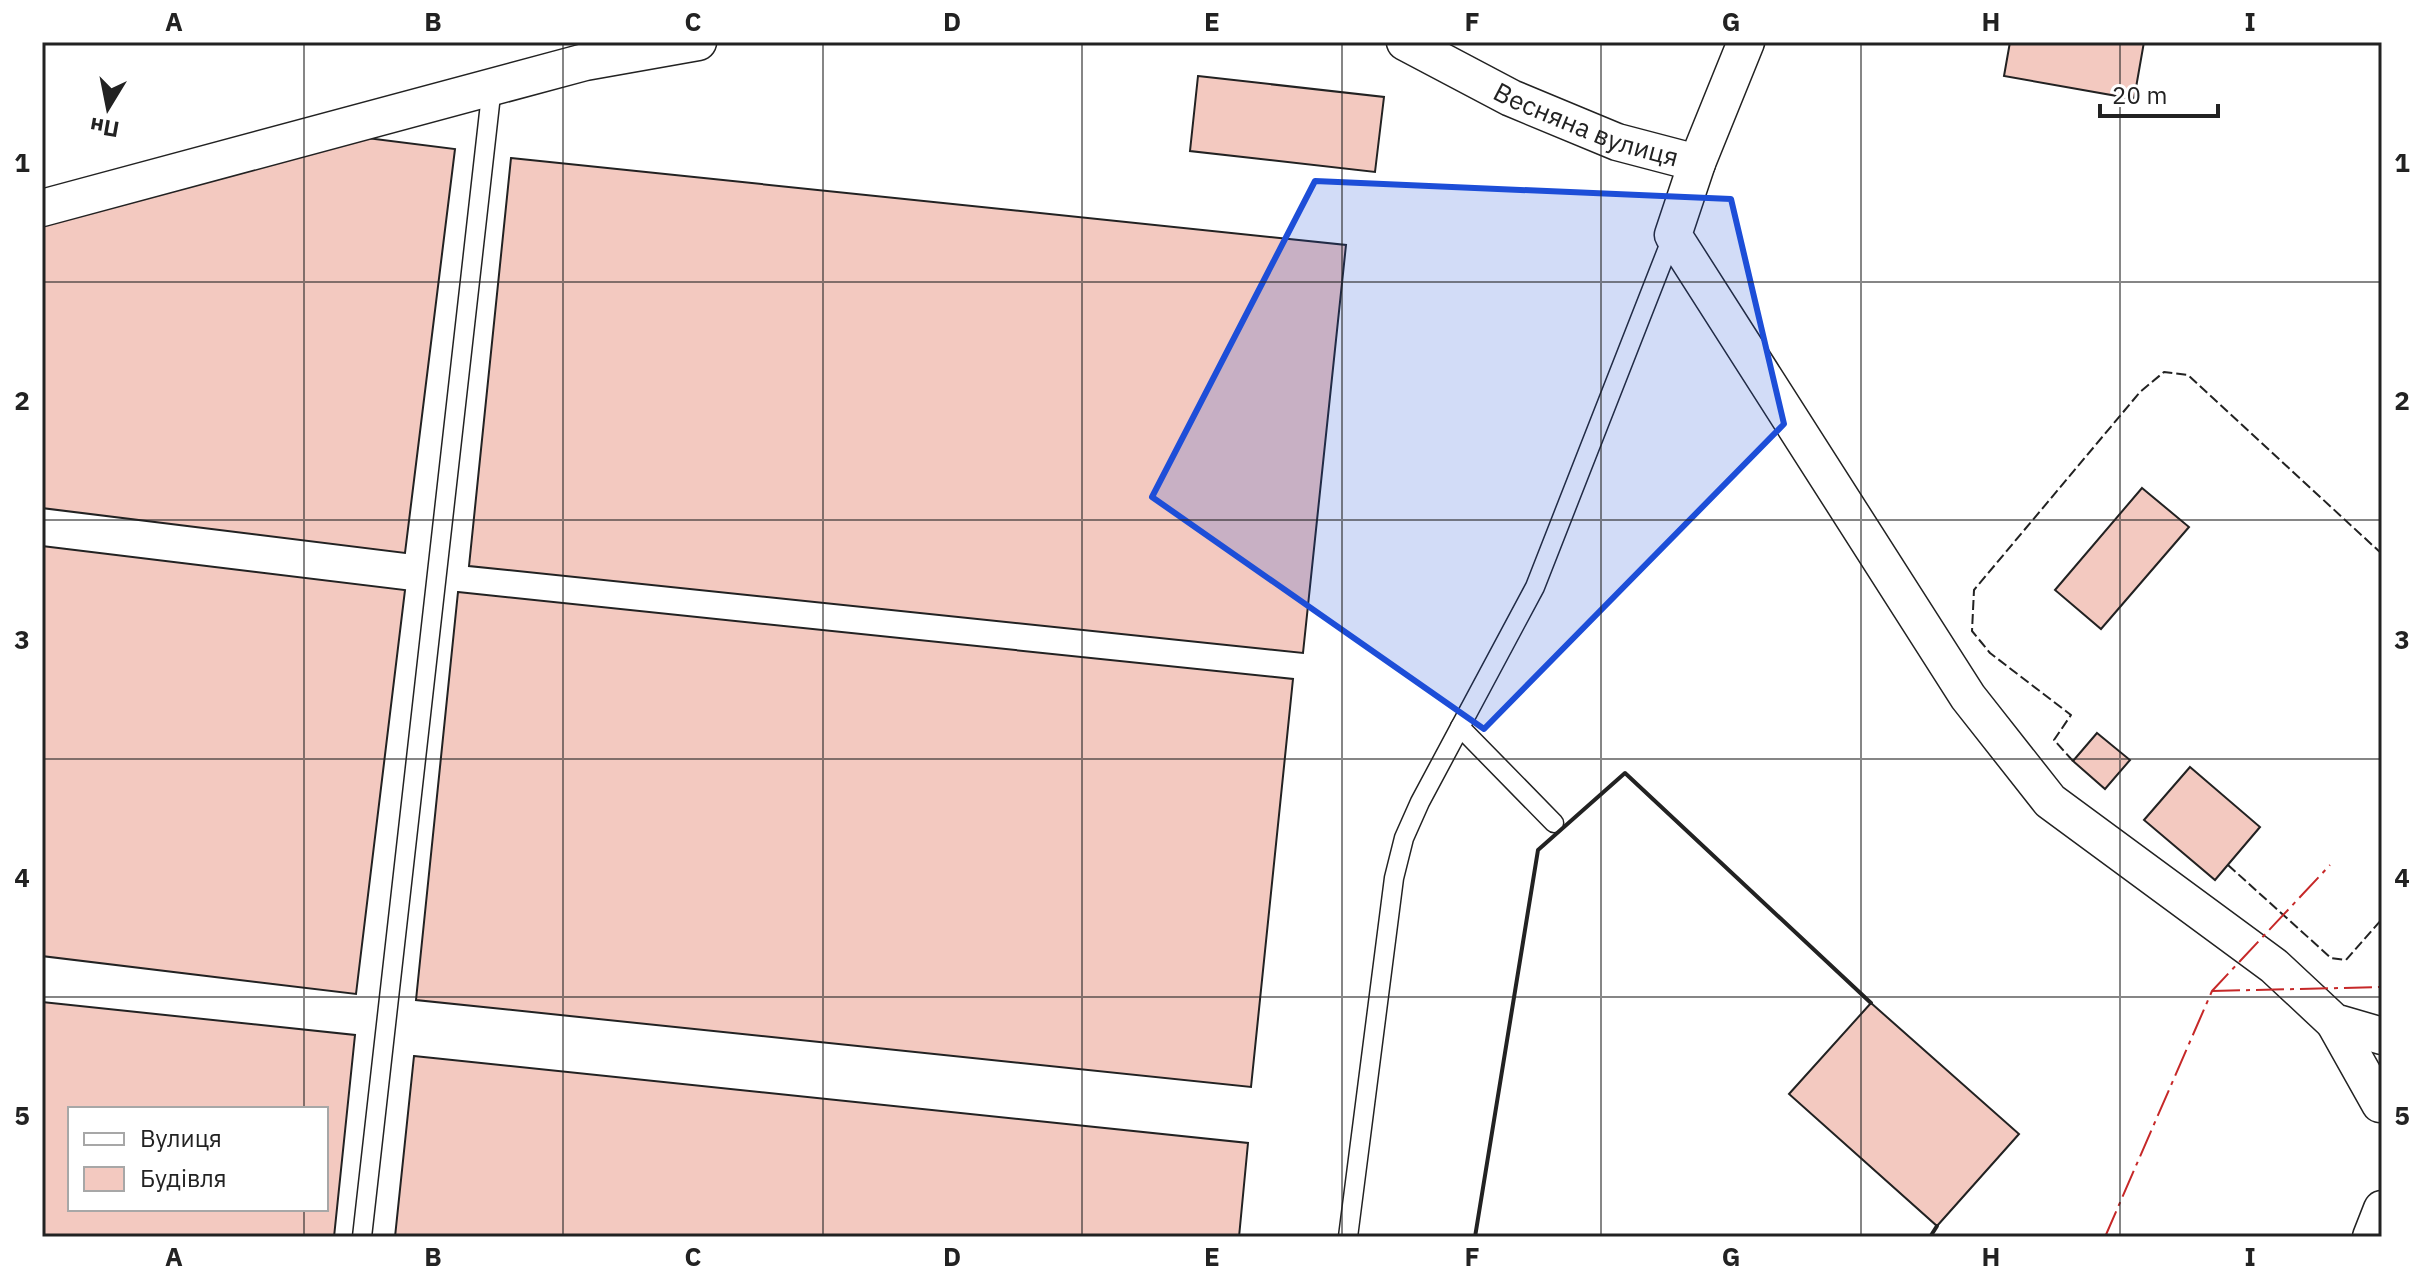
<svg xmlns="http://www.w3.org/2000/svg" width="2424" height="1279" viewBox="0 0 2424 1279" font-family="'IBM Plex Sans',sans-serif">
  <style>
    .building { fill: #f3c9c0; stroke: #222; stroke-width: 2; fill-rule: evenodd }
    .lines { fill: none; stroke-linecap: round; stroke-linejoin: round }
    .lane-casing { stroke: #222; stroke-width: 21 }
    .street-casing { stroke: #222; stroke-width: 39 }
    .lane { stroke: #fff; stroke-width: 18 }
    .street { stroke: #fff; stroke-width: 36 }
    .fence { stroke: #222; stroke-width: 2; stroke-dasharray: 10 4; stroke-linecap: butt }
    .wall { stroke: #222; stroke-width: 4 }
    .power { stroke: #c62828; stroke-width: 2; stroke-dasharray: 28 6 4 6; stroke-linecap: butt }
    .marked { fill: #1d4ed8; fill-opacity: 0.2; stroke: #1d4ed8; stroke-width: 6; stroke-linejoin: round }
    .grid { fill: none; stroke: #222; stroke-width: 2; stroke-opacity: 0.55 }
    .labels { text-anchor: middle; stroke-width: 6; stroke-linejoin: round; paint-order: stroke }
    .street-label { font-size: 26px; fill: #222; stroke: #fff }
    .neatline { fill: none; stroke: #222; stroke-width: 3 }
    .grid-label { font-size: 26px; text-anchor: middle; font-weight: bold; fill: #222 }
  </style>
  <rect width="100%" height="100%" fill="#fff"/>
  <g class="building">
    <path d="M2010,42H2144L2134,99L2004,76Z"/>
    <path d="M1198,76L1384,97L1375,172L1190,151Z"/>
    <path d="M359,137L455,149L405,553L42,508V222Z"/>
    <path d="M511,158L1346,245L1303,653L469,566Z"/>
    <path d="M2142,488L2189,527L2101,629L2055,590Z"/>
    <path d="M42,546L405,590L356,994L42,956Z"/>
    <path d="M458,592L1293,679L1251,1087L416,1000Z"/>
    <path d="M2097,733L2130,760L2105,789L2073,761Z"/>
    <path d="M2190,767L2260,827L2215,880L2144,820Z"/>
    <path d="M42,1002L355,1035L334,1237H42ZM70,1109H326V1209H70Z"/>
    <path d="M1871,1003L2019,1134L1937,1226L1789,1094Z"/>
    <path d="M414,1056L1248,1143L1239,1237H395Z"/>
  </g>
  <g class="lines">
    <defs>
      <g id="lane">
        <path d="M1460,727L1554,823"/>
        <path d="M362,1237L492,86"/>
        <path d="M1348,1237L1394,878L1404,838L1420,802L1535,587L1673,235"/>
      </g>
      <g id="street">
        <path id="s1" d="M1405,42L1511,98L1617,142L1697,163L1746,42"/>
        <path d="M1697,163L1673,235L1968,697L2050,801L2274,966L2334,1022L2382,1036"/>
        <path d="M42,208L585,62L698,42"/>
        <path d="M2334,1022L2380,1104"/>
        <path d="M2371,1237L2382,1209"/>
      </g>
    </defs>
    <use href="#lane" class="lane-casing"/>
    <use href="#street" class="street-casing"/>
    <use href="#lane" class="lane"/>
    <use href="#street" class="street"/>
    <g class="fence">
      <path d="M2073,761L2054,740L2071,715L1990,653L1972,631L1974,590L2140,392L2164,372L2188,375L2382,554"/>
      <path d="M2228,865L2331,958L2346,960L2382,919"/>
    </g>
    <g class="wall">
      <path d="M1475,1237L1538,850L1625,773L1871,1003"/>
      <path d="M1930,1237L1937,1226"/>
    </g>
    <g class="power">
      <path d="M2212,991L2382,987"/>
      <path d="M2105,1237L2212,991L2330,865"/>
    </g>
  </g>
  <path class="marked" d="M1315,181L1731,199L1784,424L1484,729L1152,497Z"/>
  <path class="grid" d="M304,42V1109M563,42V1237M823,42V1237M1082,42V1237M1342,42V1237M1601,42V1237M1861,42V1237M2120,42V1237M42,282H2382M42,520H2382M42,759H2382M42,997H2382M304,1209V1237"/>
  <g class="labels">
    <g class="street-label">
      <text dy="9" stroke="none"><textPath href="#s1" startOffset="200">Весняна вулиця</textPath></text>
    </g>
  </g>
  <rect width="2424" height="1279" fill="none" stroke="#ffffff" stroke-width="88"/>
  <rect x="68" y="1107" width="260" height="104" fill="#ffffff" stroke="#a7a7a7" stroke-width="2"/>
  <rect x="84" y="1133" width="40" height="12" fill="#ffffff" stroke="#a7a7a7" stroke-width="2"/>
  <text x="140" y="1147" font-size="24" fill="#222222">Вулиця</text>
  <rect x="84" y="1167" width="40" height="24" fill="#f3c9c0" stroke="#a7a7a7" stroke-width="2"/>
  <text x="140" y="1187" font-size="24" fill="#222222">Будівля</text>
  <g transform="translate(108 108) rotate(190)" stroke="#ffffff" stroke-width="6" paint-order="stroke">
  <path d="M0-6L14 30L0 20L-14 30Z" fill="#222222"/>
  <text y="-12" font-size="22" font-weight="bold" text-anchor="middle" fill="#222222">Пн</text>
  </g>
  <path d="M2100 104v12h118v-12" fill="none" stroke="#222222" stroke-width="4"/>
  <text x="2112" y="104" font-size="24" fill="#222222" stroke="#ffffff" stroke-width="6" paint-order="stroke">20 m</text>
  <rect x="44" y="44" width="2336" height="1191" class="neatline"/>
  <g class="grid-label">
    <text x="174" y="31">A</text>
    <text x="433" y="31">B</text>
    <text x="693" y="31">C</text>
    <text x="952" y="31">D</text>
    <text x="1212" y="31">E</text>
    <text x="1472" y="31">F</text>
    <text x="1731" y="31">G</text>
    <text x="1991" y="31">H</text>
    <text x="2250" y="31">I</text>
    <text x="22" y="172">1</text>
    <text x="2402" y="172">1</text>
    <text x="22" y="410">2</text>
    <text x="2402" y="410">2</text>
    <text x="22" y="649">3</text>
    <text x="2402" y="649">3</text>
    <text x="22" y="887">4</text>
    <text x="2402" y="887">4</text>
    <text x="22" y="1125">5</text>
    <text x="2402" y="1125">5</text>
    <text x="174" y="1266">A</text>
    <text x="433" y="1266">B</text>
    <text x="693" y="1266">C</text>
    <text x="952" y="1266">D</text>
    <text x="1212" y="1266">E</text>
    <text x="1472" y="1266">F</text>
    <text x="1731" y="1266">G</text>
    <text x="1991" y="1266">H</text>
    <text x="2250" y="1266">I</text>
  </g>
</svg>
